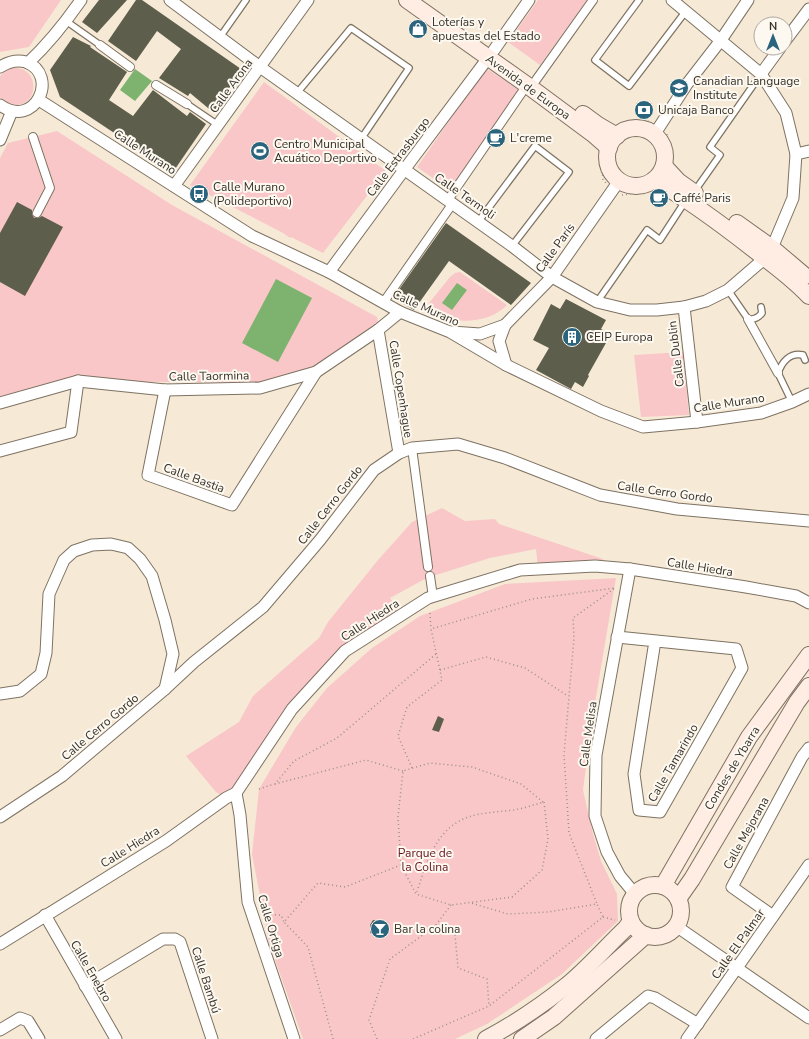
<svg xmlns="http://www.w3.org/2000/svg" width="809" height="1039" viewBox="0 0 809 1039" font-family="'Nunito Sans',sans-serif">
  <style>
    .green { fill: #f9c7c8 }
    .water { fill: #7db36e }
    .building { fill: #5d5e4b }
    .lines { fill: none; stroke-linecap: round; stroke-linejoin: round }
    .service-casing { stroke: #7e7262; stroke-width: 8 }
    .pedestrian-casing { stroke: #7e7262; stroke-width: 10 }
    .minor-casing { stroke: #7e7262; stroke-width: 13 }
    .secondary-casing { stroke: #7e7262; stroke-width: 18 }
    .path { stroke: #9a9284; stroke-width: 1.5; stroke-dasharray: 1 3; stroke-linecap: butt }
    .service { stroke: #fff; stroke-width: 5.5 }
    .pedestrian { stroke: #fff; stroke-width: 8 }
    .minor { stroke: #fff; stroke-width: 11 }
    .secondary { stroke: #ffece3; stroke-width: 16 }
    .labels { text-anchor: middle; stroke-width: 4; stroke-linejoin: round; paint-order: stroke }
    .poi-label { font-size: 12px; fill: #353129; stroke: #fdf8f0; text-anchor: start }
    .street-label { font-size: 12px; fill: #353129; stroke: #fdf8f0 }
    .park-label { font-size: 12px; fill: #661522; stroke: #fdf8f0 }
  </style>
  <rect width="100%" height="100%" fill="#f6ead7"/>
  <g class="green">
    <path d="M0,0H61L29,47L0,52Z"/>
    <path d="M538,0H587L540,65L508,42Z"/>
    <path d="M11,68C41,65 40,108 13,105C8,104 3,101 0,97V76L5,71Z"/>
    <path d="M486,68L520,91L450,190L417,167Z"/>
    <path d="M264,82L386,171L323,253L291,237L290,238L283,233L190,185Z"/>
    <path d="M57,131L172,205L377,317L378,323L312,368L260,383L78,381L0,403V158L8,143Z"/>
    <path d="M460,272L507,305C487,326 447,325 425,308L450,277L455,273Z"/>
    <path d="M683,352L689,415L641,417L634,355Z"/>
    <path d="M442,508L465,521L495,519L499,524L603,559L606,567L538,569L536,549L490,558L436,575L423,580L390,598L402,615L345,651L226,798L216,792L186,756L239,722L253,696L319,638L328,622L378,560L412,522Z"/>
    <path d="M616,578L593,715L583,790L593,834L601,861L617,894L618,921L562,974L487,1024L455,1039H303L269,943L252,854L259,789L296,727L327,688L372,648L420,616L505,584Z"/>
  </g>
  <g class="water">
    <path d="M135,69L152,81L135,101L120,90Z"/>
    <path d="M276,279L312,298L278,362L242,343Z"/>
    <path d="M457,283L467,290L452,310L442,303Z"/>
  </g>
  <g class="building">
    <path d="M99,0H127L97,33L82,22Z"/>
    <path d="M136,0H142L241,69L214,113L190,93L188,96L159,78L181,49L157,31L136,61L108,41Z"/>
    <path d="M73,37L91,46L90,47L127,72L109,100L133,116L153,90L187,116L190,112L206,124L173,172L60,97L50,70Z"/>
    <path d="M17,202L32,210V214L34,218H38L42,216L63,227L25,296L0,282V233Z"/>
    <path d="M446,223L531,283L511,305L449,261L414,310L393,298Z"/>
    <path d="M566,299L606,320L601,329L611,334L588,375L589,376L583,387L575,382L571,389L536,370L549,348L533,340L551,304L560,309Z"/>
    <path d="M438,716L444,719L439,732L432,730Z"/>
    <path d="M373,920L383,922L379,935L370,933V925Z"/>
  </g>
  <g class="lines">
    <defs>
      <g id="service">
        <path d="M639,0L595,60L629,86L686,11"/>
        <path d="M66,21L100,45"/>
        <path d="M220,37L246,0"/>
        <path d="M297,93L351,28L409,68L361,139"/>
        <path d="M187,104L218,125"/>
        <path d="M694,192L720,155L710,147L761,74"/>
        <path d="M478,222L535,146L569,172L512,246"/>
        <path d="M728,290L748,319C754,320 758,318 762,313L761,307"/>
        <path d="M597,302L647,230L660,240L686,200"/>
        <path d="M792,402L778,373C782,362 790,352 803,355L805,360"/>
      </g>
      <g id="pedestrian">
        <path d="M100,45L130,67"/>
        <path d="M536,80L593,0"/>
        <path d="M156,85L187,104"/>
        <path d="M33,137L50,188L37,213"/>
        <path d="M448,200L527,85"/>
        <path d="M383,303L453,203"/>
        <path d="M748,319L778,373"/>
        <path d="M412,448L428,567"/>
        <path d="M430,576L433,597"/>
      </g>
      <g id="minor">
        <path d="M170,0L260,67L512,246L552,277L597,302L630,310H657L684,307L706,301L728,290L765,258"/>
        <path d="M672,0L761,74L786,113L796,154L793,198L772,248"/>
        <path d="M785,41L809,9"/>
        <path d="M494,50L529,0"/>
        <path d="M28,63C48,44 65,23 81,0"/>
        <path d="M0,67C8,62 16,59 26,62C60,75 35,130 0,105"/>
        <path d="M761,74L780,48"/>
        <path d="M39,100L252,236L329,272L400,312L450,332L506,365L601,411L643,427L697,422L761,413L792,402L809,394"/>
        <path d="M654,135L687,84L721,40L748,0"/>
        <path d="M0,140L12,111"/>
        <path d="M796,154L809,151"/>
        <path d="M174,186L308,0"/>
        <path d="M329,272L404,170L488,58"/>
        <path d="M684,307L697,422"/>
        <path d="M505,325L499,341L506,365"/>
        <path d="M378,330L399,453"/>
        <path d="M452,332L480,334L505,325L552,277L619,181"/>
        <path d="M165,390L148,475L232,505L316,372"/>
        <path d="M0,403L78,381L165,390L260,388L316,372L378,330L400,312"/>
        <path d="M0,451L71,432L78,381"/>
        <path d="M630,569L596,755L595,816L607,852L620,876L635,894"/>
        <path d="M617,637L736,649L742,668L660,812L639,810L634,774L655,641"/>
        <path d="M0,694L20,691L41,674L46,653L49,594L64,560L74,551L92,545L111,544L128,548L140,559L152,576L165,620L173,654L165,689"/>
        <path d="M236,793L240,815L248,902L294,1039"/>
        <path d="M0,817L62,776L165,689L194,662L263,607L320,540L374,470L399,453L412,448L458,444L505,458L600,495L677,509L809,521"/>
        <path d="M45,915L116,1039"/>
        <path d="M773,916L732,887L802,757L809,748"/>
        <path d="M676,926L809,1018"/>
        <path d="M0,944L166,841L226,798L236,793L292,709L345,651L428,598L520,570L595,566L630,569L746,587L796,596L809,603"/>
        <path d="M85,986L163,939H175L180,942L182,948L212,1039"/>
        <path d="M0,1030L20,1018L28,1021L39,1039"/>
        <path d="M596,1039L648,996L655,998L698,1024"/>
        <path d="M687,1039L809,865"/>
      </g>
      <g id="secondary">
        <path d="M407,0L527,85L593,134L609,148"/>
        <path d="M583,114L598,125L617,136"/>
        <circle cx="636" cy="157" r="29"/>
        <path d="M664,166L678,181L695,193"/>
        <path d="M654,180C691,201 724,226 757,252C776,267 792,278 809,296"/>
        <path d="M737,223L772,248L805,276"/>
        <circle cx="655" cy="911" r="26"/>
        <path d="M663,886L749,737L809,655"/>
        <path d="M678,899L692,879L797,702L809,686"/>
        <path d="M486,1039C514,1024 541,1006 566,986C586,970 607,946 626,928L631,921"/>
        <path d="M522,1039L554,1017L646,935"/>
      </g>
    </defs>
    <use href="#service" class="service-casing"/>
    <use href="#pedestrian" class="pedestrian-casing"/>
    <use href="#minor" class="minor-casing"/>
    <use href="#secondary" class="secondary-casing"/>
    <g class="path">
      <path d="M624,125L650,121"/>
      <path d="M667,134L669,149L671,156"/>
      <path d="M601,159L603,180L606,183"/>
      <path d="M622,195L648,192"/>
      <path d="M430,613L431,629"/>
      <path d="M440,670L486,657L525,668L568,696"/>
      <path d="M412,768L398,736L407,707L442,680L431,629L532,599L615,588L573,618L574,638L564,755L569,833L597,904"/>
      <path d="M403,771L366,760L275,784L294,761L337,738L436,654"/>
      <path d="M259,789L274,784"/>
      <path d="M401,865L398,817L403,771L430,763L472,767L521,784L543,802"/>
      <path d="M640,884L650,882"/>
      <path d="M451,905L435,926L455,935L458,968L487,979L489,1006"/>
      <path d="M626,909L628,901"/>
      <path d="M263,914L281,915L284,922"/>
      <path d="M603,917L615,920"/>
      <path d="M333,1039L308,947L284,922L318,883L345,887L401,865L416,894L451,905L512,897L542,870L548,839L544,802C534,805 524,808 514,810C480,814 455,812 435,846C427,858 421,881 416,894"/>
      <path d="M377,1039L369,1020L390,959L435,926"/>
      <path d="M413,1039L489,1006L603,917L597,904L548,912L508,914L471,903"/>
    </g>
    <use href="#service" class="service"/>
    <use href="#pedestrian" class="pedestrian"/>
    <use href="#minor" class="minor"/>
    <use href="#secondary" class="secondary"/>
  </g>
  <defs>
    <symbol id="shop-disc" viewBox="-11 -11 22 22"><circle r="9.5" fill="#2b647d" stroke="#fdf8f0"/><path d="M-5-2.5h2.3a2.7 3.5 0 0 1 5.4 0H5L5.5 6h-11ZM-1.5-2.5h3a1.5 2.3 0 0 0-3 0Z" fill="#fff"/></symbol>
    <symbol id="school-disc" viewBox="-11 -11 22 22"><circle r="9.5" fill="#2b647d" stroke="#fdf8f0"/><path d="M0-5L7-2L0 1L-7-2ZM-4 1L0 2.5L4 1V4Q0 6-4 4Z" fill="#fff"/></symbol>
    <symbol id="bank-disc" viewBox="-11 -11 22 22"><circle r="9.5" fill="#2b647d" stroke="#fdf8f0"/><path d="M-6-4H6V4H-6ZM0-2.3a2.3 2.3 0 1 0 0 4.6a2.3 2.3 0 1 0 0-4.6Z" fill="#fff"/></symbol>
    <symbol id="cafe-disc" viewBox="-11 -11 22 22"><circle r="9.5" fill="#2b647d" stroke="#fdf8f0"/><path d="M-5.5-4.5H6V0H3Q3 3.5 0 3.5H-2.5Q-5.5 3.5-5.5 0ZM3-3.2v2h1.7v-2ZM-6 4.5H4V6H-6Z" fill="#fff"/></symbol>
    <symbol id="stadium-disc" viewBox="-11 -11 22 22"><circle r="9.5" fill="#2b647d" stroke="#fdf8f0"/><path d="M0-5a6.5 5 0 1 0 0 10a6.5 5 0 1 0 0-10ZM-3.5-1.8h7v3.6h-7Z" fill="#fff"/></symbol>
    <symbol id="bus-disc" viewBox="-11 -11 22 22"><circle r="9.5" fill="#2b647d" stroke="#fdf8f0"/><path d="M-5-6H5V4H4V6H2V4H-2V6H-4V4H-5ZM-3.5-4V0h7V-4ZM-3.5 1.2v1.5H-2V1.2ZM2 1.2v1.5H3.5V1.2Z" fill="#fff"/></symbol>
    <symbol id="building-disc" viewBox="-11 -11 22 22"><circle r="9.5" fill="#2b647d" stroke="#fdf8f0"/><path d="M-4-6H4V6H1V3H-1V6H-4ZM-2.5-4.3h1.7v1.8h-1.7ZM.8-4.3h1.7v1.8H.8ZM-2.5-1h1.7V.8h-1.7ZM.8-1h1.7V.8H.8Z" fill="#fff"/></symbol>
    <symbol id="bar-disc" viewBox="-11 -11 22 22"><circle r="9.5" fill="#2b647d" stroke="#fdf8f0"/><path d="M-6-5H6L.8 .8V4.5H3.5V6h-7V4.5H-.8V.8Z" fill="#fff"/></symbol>
  </defs>
  <g fill-rule="evenodd">
    <use href="#shop-disc" x="407" y="18" width="22" height="22"/>
    <use href="#school-disc" x="668" y="77" width="22" height="22"/>
    <use href="#bank-disc" x="633" y="99" width="22" height="22"/>
    <use href="#cafe-disc" x="485" y="127" width="22" height="22"/>
    <use href="#stadium-disc" x="249" y="140" width="22" height="22"/>
    <use href="#bus-disc" x="188" y="183" width="22" height="22"/>
    <use href="#cafe-disc" x="648" y="187" width="22" height="22"/>
    <use href="#building-disc" x="561" y="326" width="22" height="22"/>
    <use href="#bar-disc" x="369" y="918" width="22" height="22"/>
  </g>
  <g class="labels">
    <g class="poi-label">
      <text x="432" y="26">Loterías y<tspan x="432" dy="14">apuestas del Estado</tspan></text>
      <text x="693" y="85">Canadian Language<tspan x="693" dy="14">Institute</tspan></text>
      <text x="658" y="114">Unicaja Banco</text>
      <text x="510" y="142">L'creme</text>
      <text x="274" y="148">Centro Municipal<tspan x="274" dy="14">Acuático Deportivo</tspan></text>
      <text x="213" y="191">Calle Murano<tspan x="213" dy="14">(Polideportivo)</tspan></text>
      <text x="673" y="202">Caffé Paris</text>
      <text x="586" y="341">CEIP Europa</text>
      <text x="394" y="933">Bar la colina</text>
    </g>
    <g class="street-label">
      <text transform="translate(231 86) rotate(-54)" y="4">Calle Arona</text>
      <text transform="translate(528 87) rotate(36)" y="4">Avenida de Europa</text>
      <text transform="translate(145 152) rotate(33)" y="4">Calle Murano</text>
      <text transform="translate(398 157) rotate(-53)" y="4">Calle Estrasburgo</text>
      <text transform="translate(465 196) rotate(35)" y="4">Calle Termoli</text>
      <text transform="translate(555 248) rotate(-54)" y="4">Calle París</text>
      <text transform="translate(426 308) rotate(24)" y="4">Calle Murano</text>
      <text transform="translate(676 354) rotate(-97)" y="4">Calle Dublin</text>
      <text transform="translate(209 376) rotate(-1)" y="4">Calle Taormina</text>
      <text transform="translate(401 389) rotate(81)" y="4">Calle Copenhague</text>
      <text transform="translate(729 403) rotate(-9)" y="4">Calle Murano</text>
      <text transform="translate(194 478) rotate(20)" y="4">Calle Bastia</text>
      <text transform="translate(665 492) rotate(8)" y="4">Calle Cerro Gordo</text>
      <text transform="translate(330 505) rotate(-52)" y="4">Calle Cerro Gordo</text>
      <text transform="translate(700 567) rotate(9)" y="4">Calle Hiedra</text>
      <text transform="translate(370 620) rotate(-33)" y="4">Calle Hiedra</text>
      <text transform="translate(100 727) rotate(-40)" y="4">Calle Cerro Gordo</text>
      <text transform="translate(588 734) rotate(-82)" y="4">Calle Melisa</text>
      <text transform="translate(673 763) rotate(-60)" y="4">Calle Tamarindo</text>
      <text transform="translate(732 768) rotate(-59)" y="4">Condes de Ybarra</text>
      <text transform="translate(746 833) rotate(-61)" y="4">Calle Mejorana</text>
      <text transform="translate(130 847) rotate(-32)" y="4">Calle Hiedra</text>
      <text transform="translate(271 926) rotate(73)" y="4">Calle Ortiga</text>
      <text transform="translate(738 944) rotate(-55)" y="4">Calle El Palmar</text>
      <text transform="translate(91 971) rotate(60)" y="4">Calle Enebro</text>
      <text transform="translate(206 980) rotate(72)" y="4">Calle Bambú</text>
    </g>
    <g class="park-label">
      <text x="425" y="857">Parque de<tspan x="425" dy="14">la Colina</tspan></text>
    </g>
  </g>
  <g transform="translate(773 36)"><circle r="19" fill="#fdf8f0" stroke="#ada8a0"/>
  <path d="M0-3L7 15L0 10L-7 15Z" fill="#2b647d"/>
  <text y="-6" font-size="11" font-weight="bold" text-anchor="middle" fill="#353129">N</text>
  </g>
</svg>
